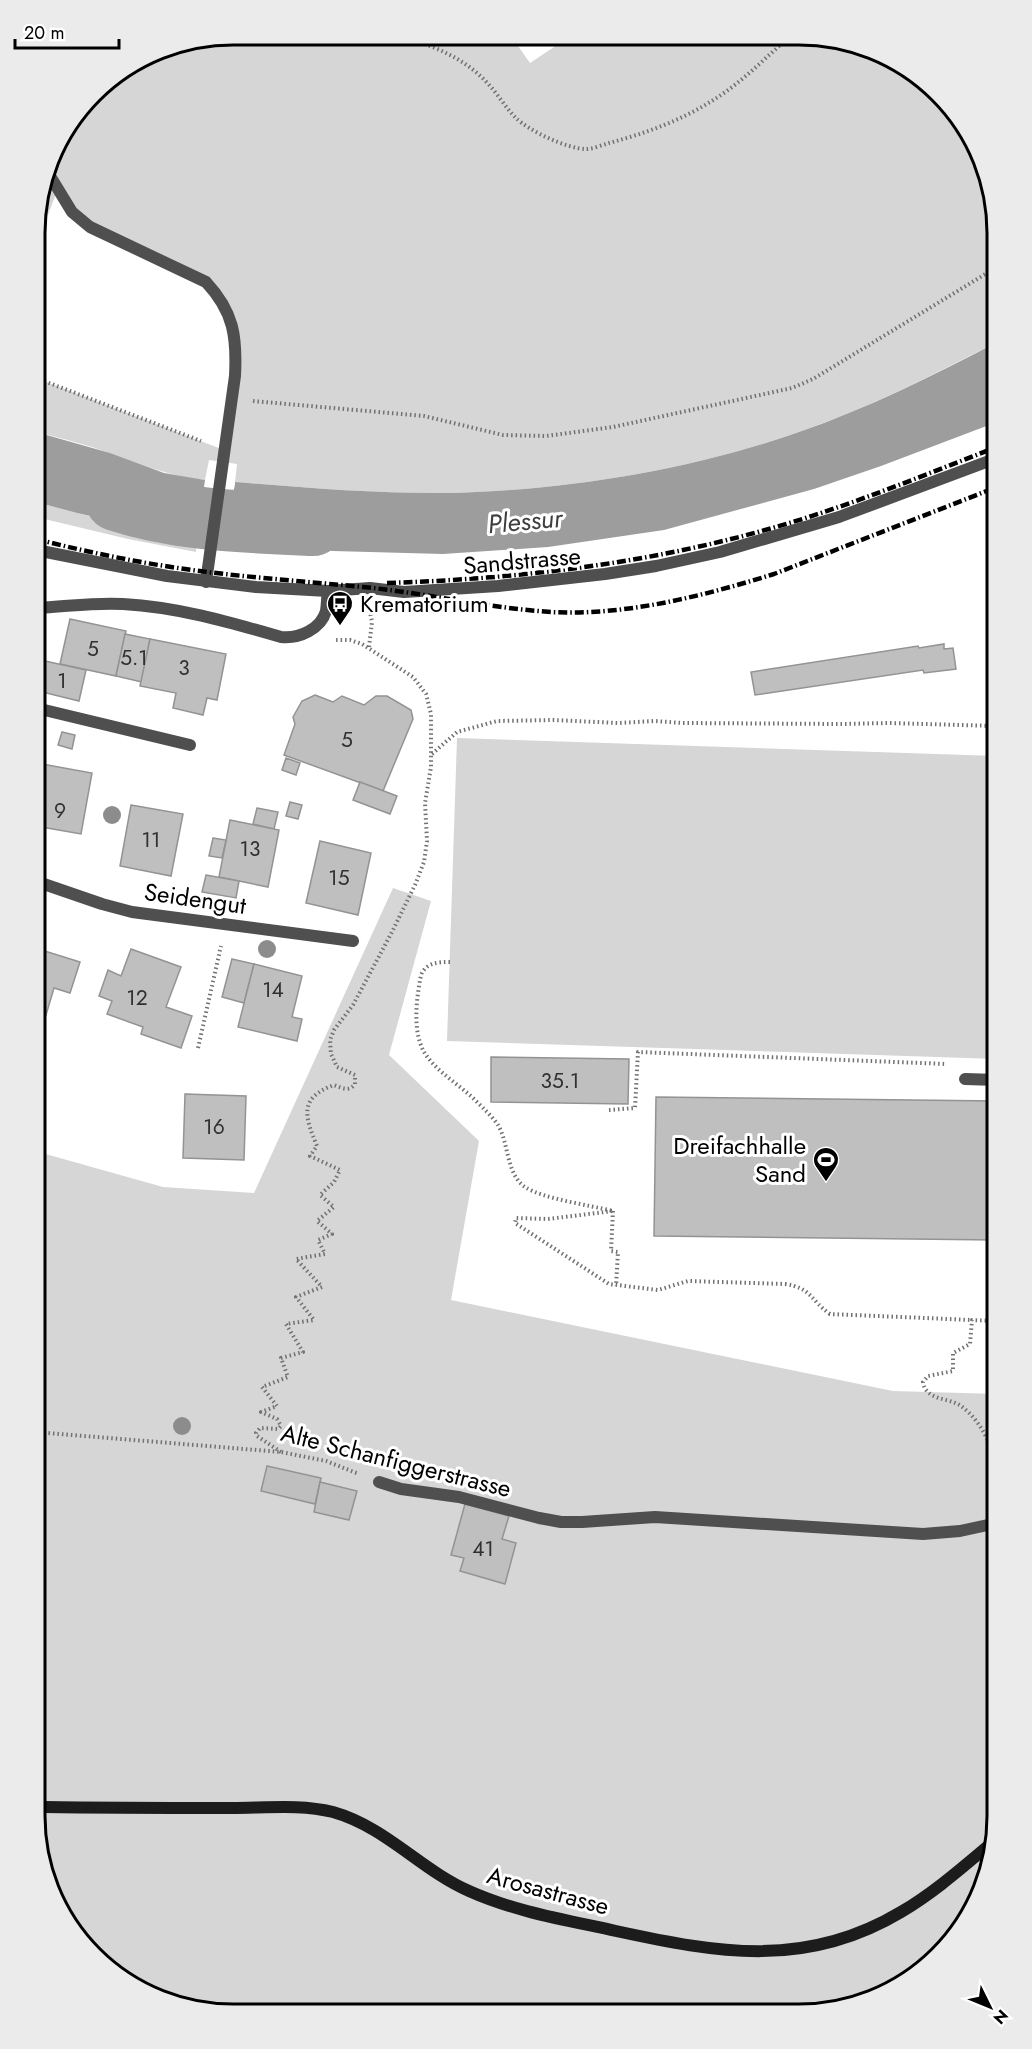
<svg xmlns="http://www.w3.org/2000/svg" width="1032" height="2049" viewBox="0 0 1032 2049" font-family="Jost,sans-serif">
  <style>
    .green { fill: #d6d6d6 }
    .water { fill: #9d9d9d }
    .pier { fill: #fff }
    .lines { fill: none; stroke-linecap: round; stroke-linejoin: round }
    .river { stroke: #9d9d9d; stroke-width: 62 }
    .building { fill: #bfbfbf; stroke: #939393; stroke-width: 1.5 }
    .path { stroke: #717171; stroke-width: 4; stroke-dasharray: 1.5 3; stroke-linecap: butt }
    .lane { stroke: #4f4f4f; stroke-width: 12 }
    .street { stroke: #4f4f4f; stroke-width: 12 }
    .secondary { stroke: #1c1c1c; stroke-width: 12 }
    .rail { stroke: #000; stroke-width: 4.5; stroke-dasharray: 9 3 1.5 3; stroke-linecap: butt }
    .tree { fill: #8c8c8c }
    .labels { text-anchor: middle; stroke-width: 6; stroke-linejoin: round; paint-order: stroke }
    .number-label { font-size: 21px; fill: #303030 }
    .street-label { font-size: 24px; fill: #000; stroke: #fff }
    .poi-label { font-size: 24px; fill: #000; stroke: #fff; text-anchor: start }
    .water-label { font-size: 26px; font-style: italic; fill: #3e3e3e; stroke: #fff }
    .rim { fill: none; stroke: #000; stroke-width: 3 }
  </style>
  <rect width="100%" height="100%" fill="#fff"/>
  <g class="green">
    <path d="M233,35L511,36L530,63L569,37L837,38L930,84L987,170L997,233V342C933,375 868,408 799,432C691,470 567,490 452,493C380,494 307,488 235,482L237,464L209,460L205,480C170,476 144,466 112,454C88,445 61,438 36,432V378L224,450L236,357L217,293L90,227L57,191L36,247V208L55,145L102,84L158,50Z"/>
    <path d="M36,502L77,513L197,539L196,552L128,539L36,517Z"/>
    <path d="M457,738L997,756V1059L447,1041Z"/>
    <path d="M393,888L431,901L389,1055L479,1141L451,1300L893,1391L997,1394V1829L982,1891L956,1937L909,1981L862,2004L799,2014L207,2013L146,1994L103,1965L45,1879L35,1816V1144L42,1153L163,1187L254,1193Z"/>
  </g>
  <g class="water">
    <path d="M997,342V422L881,466L814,489L664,530L548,547L443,554L333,551L226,542L235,482C307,488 380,494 452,493C567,490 691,470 799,432C868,408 933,376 997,342Z"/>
    <path d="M36,432L110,453L164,473L205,480L197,539L77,513L36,502Z"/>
  </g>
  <g class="pier">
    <path d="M206,477L208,480L200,540L197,542Z"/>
    <path d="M235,479V482L226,545L223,541L232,482Z"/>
  </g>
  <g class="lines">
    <path class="river" d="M116,500C180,521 247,522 313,525"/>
  </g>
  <g class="building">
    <path d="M70,619L126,631L116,676L60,664Z"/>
    <path d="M125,634L150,639L142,682L116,676Z"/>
    <path d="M150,639L226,654L217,700L207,698L203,715L173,708L176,693L140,686Z"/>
    <path d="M944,644V649L953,648L956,669L924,673L923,670L755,695L751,672L918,646L919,648Z"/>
    <path d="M45,661L86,670L79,701L38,691Z"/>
    <path d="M315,695L333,702L342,696L364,705L376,696H387L411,710L413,719L383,791L284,755L295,724L293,717L302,701Z"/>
    <path d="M62,732L75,735L72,749L58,745Z"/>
    <path d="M286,758L300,763L296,775L282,770Z"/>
    <path d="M42,764L92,773L81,834L36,826V796Z"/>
    <path d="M360,782L397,796L390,814L353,800Z"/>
    <path d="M290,802L302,805L298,819L286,816Z"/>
    <path d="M131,805L183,814L171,876L120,866Z"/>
    <path d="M257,808L278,812L274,829L253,824Z"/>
    <path d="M230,820L279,830L268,887L219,877Z"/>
    <path d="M213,838L226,840L222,858L209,856Z"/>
    <path d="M320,841L371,853L358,915L306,903Z"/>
    <path d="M206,875L239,881L236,898L202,892Z"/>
    <path d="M35,948L80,962L70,993L54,988L46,1015L35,1012Z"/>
    <path d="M131,949L181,967L166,1007L192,1016L181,1048L141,1034L143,1027L107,1014L112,1001L99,996L108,970L121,976Z"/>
    <path d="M232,959L254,964L244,1003L222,997Z"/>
    <path d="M254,964L302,976L292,1017L302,1019L297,1041L238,1027Z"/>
    <path d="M491,1057L629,1059L628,1104L491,1102Z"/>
    <path d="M185,1094L246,1096L244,1160L183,1158Z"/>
    <path d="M656,1097L997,1101L995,1240L654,1236Z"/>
    <path d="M267,1466L321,1478L315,1504L261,1491Z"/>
    <path d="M320,1482L357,1491L349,1520L314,1512Z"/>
    <path d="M465,1504L509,1516L502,1539L516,1543L505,1584L460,1571L464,1558L451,1555Z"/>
  </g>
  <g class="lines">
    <g class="path">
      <path d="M399,36C433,45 467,59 490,86C499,96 506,108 516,118C529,131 568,149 586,149C593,149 602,145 609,143C643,134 680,121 710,102C739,85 763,60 788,38"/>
      <path d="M36,378L201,441"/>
      <path d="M253,401L424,416L503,435L546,436L613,427L792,388L813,379L997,267"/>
      <path d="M369,647L372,622L370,612"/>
      <path d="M432,754L457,732L497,721L554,720L618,723L655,721L682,723L841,724L890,723L997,726"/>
      <path d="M450,962C437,962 426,963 421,975C416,1001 411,1038 429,1059C441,1074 459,1085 473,1098C482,1107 491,1115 498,1125C509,1143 506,1174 525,1187C544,1199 589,1205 613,1211L548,1219L516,1218L515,1223L609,1284L658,1290L688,1281L785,1284C812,1288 810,1300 830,1314L972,1320"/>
      <path d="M198,1048L221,946"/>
      <path d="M609,1110L635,1108L638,1052L947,1064"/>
      <path d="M613,1211L611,1251L618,1252L616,1286"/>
      <path d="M35,1432L281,1452L326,1461L359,1474"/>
      <path d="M281,1452L257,1436L256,1433L260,1428L278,1429L281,1426L277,1419L261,1412L277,1406L262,1387L288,1377L281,1358L303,1352L286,1324L314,1320L296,1297L322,1287L296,1259L325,1254L318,1240L332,1234L317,1221L334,1207L320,1195L334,1182L340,1170L310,1156L317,1146C305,1117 298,1098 334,1085C342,1088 349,1092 355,1084V1075L337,1067L331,1054L330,1040L334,1030L353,1005L392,932L415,885L424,862L427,841L425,803L431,767V714L426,694L413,677L362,644L350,640H336"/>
      <path d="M997,1460C992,1453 990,1447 987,1439C982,1427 971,1413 961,1406C948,1397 926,1401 923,1382L928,1376L953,1371V1353L970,1344L972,1320L997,1321"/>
    </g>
    <g class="lane">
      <path d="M47,171L72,212L90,227L206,282C234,312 237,337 235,376L206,582"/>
      <path d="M36,708L190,745"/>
      <path d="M965,1079L997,1080"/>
      <path d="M379,1482L401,1489L459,1497L539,1518L561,1522H582L655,1517L923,1534L960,1531L997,1523"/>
    </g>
    <g class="street">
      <path d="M36,550L167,576L256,587L328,591L370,588L404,592L498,586L605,574L656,566L720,552L839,517L997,458"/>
      <path d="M36,608C65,607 94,602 123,604C178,607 229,622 281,637C299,639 321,629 326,611C327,605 327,597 328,591"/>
      <path d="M35,881L102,904L132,912L353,941"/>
    </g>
    <path class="secondary" d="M44,1807C107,1808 170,1808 232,1808C266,1808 301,1804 333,1812C386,1827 421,1870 469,1891C516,1912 566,1920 616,1931C718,1953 806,1969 901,1912C935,1892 964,1866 994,1841"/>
    <g class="rail">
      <path d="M36,539C83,551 130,561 178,568C239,577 301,581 363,587C426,593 488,608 551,612C626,616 703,596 774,574L997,487"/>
      <path d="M387,583C513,579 637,565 758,532C840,510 919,477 997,447"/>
    </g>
  </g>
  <g class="tree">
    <circle cx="112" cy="815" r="9"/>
    <circle cx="267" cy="949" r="9"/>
    <circle cx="182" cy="1426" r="9"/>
  </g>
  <defs>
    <symbol id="bus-pin" viewBox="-11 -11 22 30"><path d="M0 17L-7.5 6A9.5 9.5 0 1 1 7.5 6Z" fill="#000" stroke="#fff"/><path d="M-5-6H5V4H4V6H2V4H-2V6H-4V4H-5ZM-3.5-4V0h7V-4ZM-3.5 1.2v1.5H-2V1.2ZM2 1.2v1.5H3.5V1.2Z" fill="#fff"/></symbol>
    <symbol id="stadium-pin" viewBox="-11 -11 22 30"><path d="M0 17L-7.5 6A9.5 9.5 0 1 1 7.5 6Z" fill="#000" stroke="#fff"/><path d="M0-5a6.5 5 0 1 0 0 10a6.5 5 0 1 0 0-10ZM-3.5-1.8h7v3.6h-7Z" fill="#fff"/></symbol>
  </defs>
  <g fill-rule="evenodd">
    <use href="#bus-pin" x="325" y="589" width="30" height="40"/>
    <use href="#stadium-pin" x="811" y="1145" width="30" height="40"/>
  </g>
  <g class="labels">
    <g class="number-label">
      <text x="93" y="656">5</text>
      <text x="134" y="665">5.1</text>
      <text x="184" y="675">3</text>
      <text x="62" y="688">1</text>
      <text x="347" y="747">5</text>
      <text x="60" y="818">9</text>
      <text x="151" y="847">11</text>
      <text x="250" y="856">13</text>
      <text x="339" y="885">15</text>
      <text x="273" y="997">14</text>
      <text x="137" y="1005">12</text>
      <text x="560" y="1088">35.1</text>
      <text x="214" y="1134">16</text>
      <text x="483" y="1556">41</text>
    </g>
    <g class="street-label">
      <text transform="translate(522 561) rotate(-5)" y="8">Sandstrasse</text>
      <text transform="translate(195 899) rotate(8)" y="8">Seidengut</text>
      <text transform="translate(396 1461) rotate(14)" y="8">Alte Schanfiggerstrasse</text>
      <text transform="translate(548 1891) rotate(15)" y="8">Arosastrasse</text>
    </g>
    <g class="poi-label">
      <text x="360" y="612">Krematorium</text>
      <text x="806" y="1154" text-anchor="end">Dreifachhalle<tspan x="806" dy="28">Sand</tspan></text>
    </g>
    <g class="water-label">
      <text transform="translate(525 521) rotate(-5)" y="9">Plessur</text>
    </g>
  </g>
  <path d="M0 0H1032V2049H0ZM233 45H799A188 188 0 0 1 987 233V1816A188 188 0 0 1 799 2004H233A188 188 0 0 1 45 1816V233A188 188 0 0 1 233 45Z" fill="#ebebeb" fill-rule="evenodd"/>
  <path class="rim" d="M233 45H799A188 188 0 0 1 987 233V1816A188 188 0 0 1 799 2004H233A188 188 0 0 1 45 1816V233A188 188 0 0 1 233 45Z"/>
  <g transform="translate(990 2007) rotate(133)" stroke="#ffffff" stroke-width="4.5" paint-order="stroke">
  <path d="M0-4.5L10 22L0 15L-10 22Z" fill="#000000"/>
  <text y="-9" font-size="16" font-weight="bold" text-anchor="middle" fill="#000000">N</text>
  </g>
  <path d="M15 39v9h104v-9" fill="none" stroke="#000000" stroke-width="3"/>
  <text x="24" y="39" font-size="18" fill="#000000" stroke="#ffffff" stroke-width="4.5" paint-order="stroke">20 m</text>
</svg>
